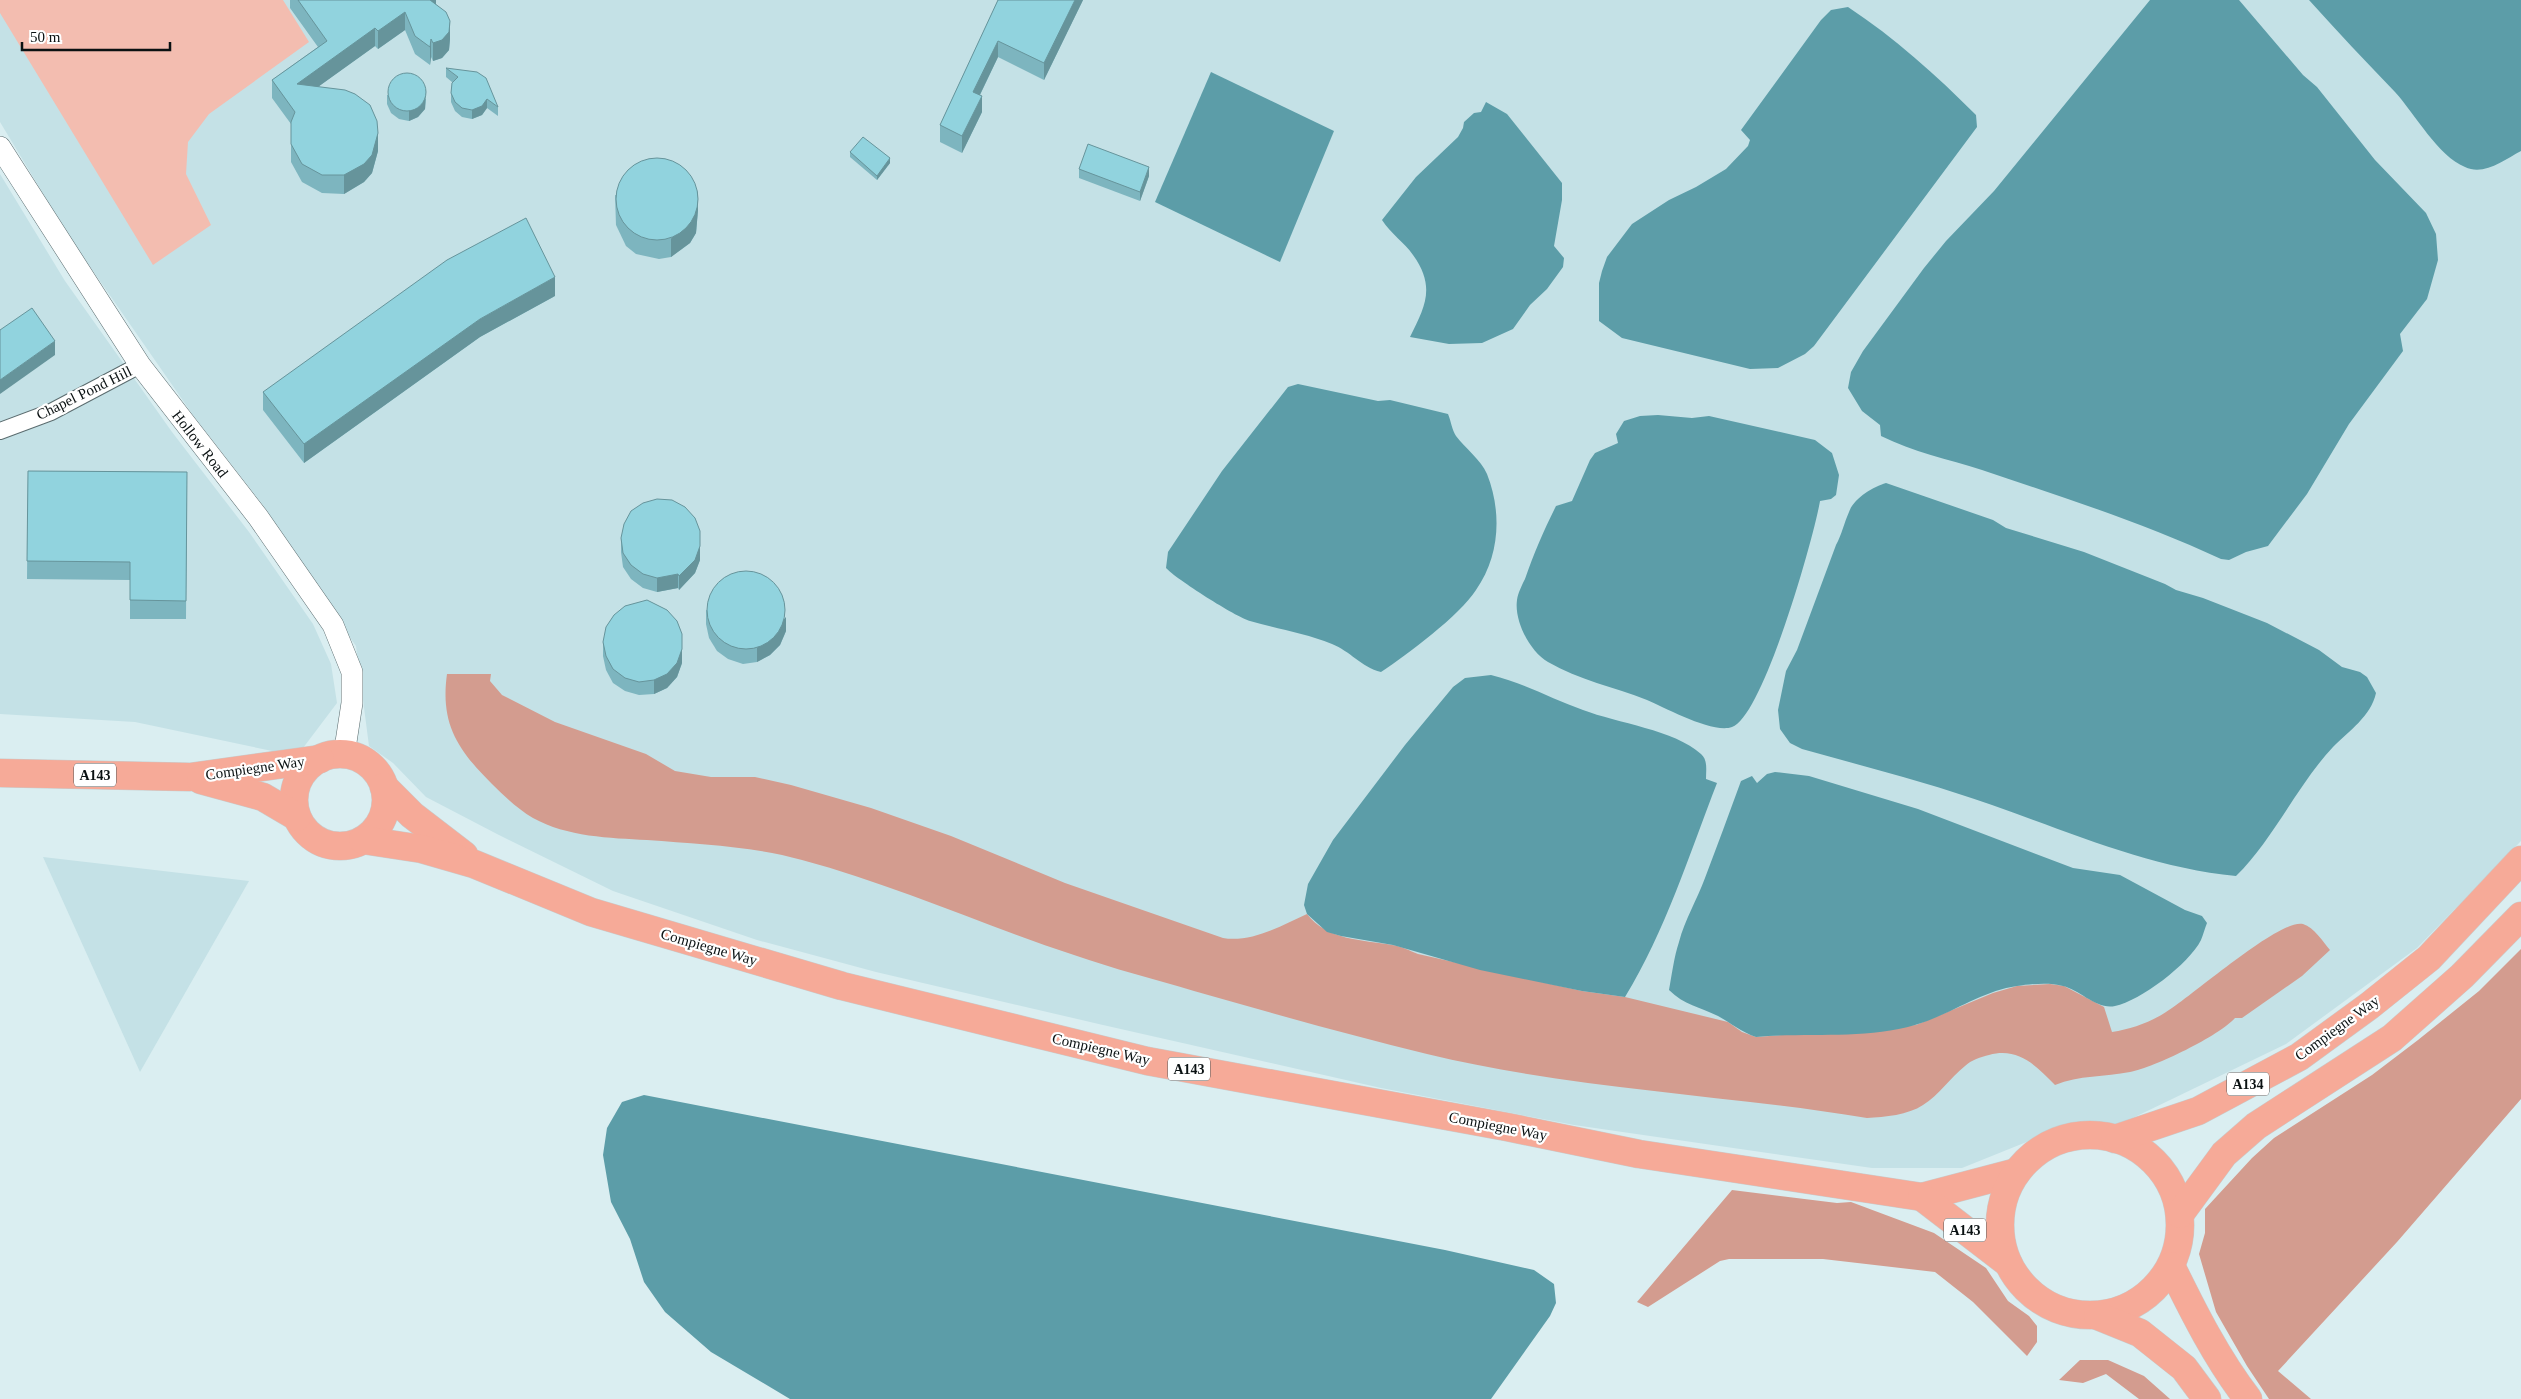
<svg xmlns="http://www.w3.org/2000/svg" width="2521" height="1399" viewBox="0 0 2521 1399" font-family="Georgia,serif">
  <style>
    .built { fill: #c4e1e6 }
    .green { fill: #f3bdb0 }
    .forest { fill: #d39c8f }
    .water { fill: #5c9da8 }
    .lines { fill: none; stroke-linecap: round; stroke-linejoin: round }
    .minor-casing { stroke: #5b6c6f; stroke-width: 18 }
    .tertiary-casing { stroke: #5b6c6f; stroke-width: 22 }
    .trunk-casing { stroke: #c9cbcb; stroke-width: 29 }
    .minor { stroke: #fff; stroke-width: 16 }
    .tertiary { stroke: #fff; stroke-width: 21 }
    .trunk { stroke: #f6aa98; stroke-width: 28 }
    .wall { fill: #7db5bf }
    .shaded-wall { fill: #66949b }
    .building { fill: #91d3de; stroke: #66949b }
    .labels { text-anchor: middle; stroke-width: 4.5; stroke-linejoin: round; paint-order: stroke }
    .shield { fill: #fff; stroke: #545859; stroke-width: 1 }
    .shield-label { font-size: 14px; font-weight: bold; fill: #0a1112 }
    .street-label { font-size: 15px; fill: #0a1112; stroke: #fff }
  </style>
  <rect width="100%" height="100%" fill="#daeef1"/>
  <g class="built">
    <path d="M0,0H2521V841L2417,948L2286,1044L2110,1129H2059L1962,1168H1872L1574,1125L1381,1088L1103,1025L876,972L757,940L613,891L497,834L426,797L393,763L369,746L356,646L327,605L263,505L193,415L68,235L0,122Z"/>
    <path d="M0,174L65,281L172,432L249,532L313,624L331,664L337,703L303,748L277,752L135,722L0,714Z"/>
    <path d="M43,857L249,881L140,1072Z"/>
  </g>
  <path class="green" d="M0,0H283L309,42L209,114L188,142L186,174L211,225L153,265L0,13Z"/>
  <g class="forest">
    <path d="M447,674H491L490,681L502,695L555,722L646,754L675,771L711,777H755L791,785L871,808L951,836L1065,883L1223,938C1251,943 1283,925 1307,914C1326,940 1363,940 1392,945C1401,946 1410,951 1418,954L1582,991L1625,997L1728,1022L1742,1032L1756,1037L1916,1025L1993,993L2017,986L2050,984L2064,986L2104,1007L2112,1032C2131,1029 2149,1023 2166,1012C2190,998 2280,918 2303,924C2314,927 2323,942 2330,950L2302,976L2242,1018H2235C2219,1036 2155,1067 2130,1072C2105,1077 2079,1075 2055,1085C2036,1066 2019,1047 1989,1055C1981,1057 1971,1060 1965,1066C1950,1078 1939,1095 1923,1105C1908,1115 1885,1117 1867,1118C1721,1094 1572,1089 1427,1054C1349,1035 1271,1013 1194,991C1154,979 1114,969 1074,955C983,925 895,885 802,860C751,846 699,844 647,840C610,838 567,837 533,818C518,809 504,796 492,784C458,750 440,724 447,674Z"/>
    <path d="M2521,949V1099L2397,1242L2278,1371L2311,1399H2269L2247,1366L2216,1312L2199,1254L2205,1233V1209L2252,1158L2274,1138L2372,1075L2418,1040L2479,991Z"/>
    <path d="M1732,1190L1837,1203L1851,1202L1934,1233L1986,1268L2008,1301L2029,1316L2037,1326V1342L2027,1356L1973,1302L1935,1272L1823,1259H1729L1720,1261L1648,1307L1637,1302Z"/>
    <path d="M2080,1360H2108L2144,1376L2170,1399H2139L2106,1374L2083,1383L2059,1380Z"/>
  </g>
  <g class="water">
    <path d="M2150,0H2239L2303,75L2317,87L2375,160L2426,213L2436,234L2438,260L2427,299L2400,334L2403,351L2349,424L2307,494L2268,546L2246,552L2229,560L2221,559C2144,523 2062,497 1982,470C1948,459 1913,452 1881,436L1880,425L1862,411L1848,388L1851,372L1863,351L1924,268L1946,241L1994,191Z"/>
    <path d="M2309,0H2521V151C2504,160 2484,176 2465,167C2438,156 2415,114 2395,92C2366,62 2337,31 2309,0Z"/>
    <path d="M1848,7C1895,38 1936,75 1976,115L1977,127L1814,346L1805,354L1778,368L1750,369L1622,338L1599,321V283L1602,271L1607,257L1632,224L1669,200L1696,187L1726,169L1748,146L1750,140L1741,130L1821,20L1831,10Z"/>
    <path d="M1211,72L1334,131L1280,262L1155,202Z"/>
    <path d="M1486,102L1507,114L1562,183V200L1554,246L1564,258L1563,267L1547,289L1530,305L1513,329L1482,343L1449,344L1410,337C1425,307 1436,287 1413,255C1404,242 1391,234 1382,220L1416,177L1458,137L1463,128L1464,122L1474,113L1481,112Z"/>
    <path d="M1298,384L1378,401L1390,400L1448,414C1451,421 1452,430 1456,436C1465,448 1481,460 1487,474C1502,512 1500,556 1476,590C1459,616 1408,654 1381,672C1361,667 1350,651 1332,644C1305,633 1278,629 1250,621C1236,617 1176,579 1166,568L1168,552L1222,471L1288,387Z"/>
    <path d="M1658,415L1692,418L1709,416L1815,440L1832,453L1839,475L1836,495L1831,499L1820,501C1814,537 1763,717 1732,727C1713,734 1666,708 1647,700C1614,687 1579,680 1548,662C1530,652 1514,621 1517,600C1518,593 1522,585 1525,579C1534,553 1544,530 1556,506L1572,501L1590,460L1595,453L1618,443L1616,434L1624,421L1640,416Z"/>
    <path d="M1886,483L1993,520L2006,528L2084,552L2165,584L2176,590L2203,598L2267,623L2319,650L2342,667L2360,672L2367,677L2376,693C2371,716 2349,731 2333,747C2298,784 2273,840 2236,876C2152,868 2072,833 1992,805C1930,783 1866,767 1802,749L1790,743L1780,729L1778,710L1786,671L1797,650L1836,545C1842,534 1844,523 1849,512C1854,498 1873,487 1886,483Z"/>
    <path d="M1491,675C1524,683 1552,699 1583,710C1617,723 1675,730 1701,754C1708,760 1706,770 1706,779L1717,783C1689,855 1665,932 1625,997L1582,991L1480,970L1393,945L1341,936L1327,932L1307,914L1304,905L1308,884L1333,840L1405,745L1453,687L1465,678Z"/>
    <path d="M1775,772L1809,776L1918,809L2073,868L2120,875L2185,910L2202,916L2207,923C2205,928 2203,935 2201,940C2189,964 2140,1001 2115,1006C2097,1010 2080,990 2063,986C2049,982 2031,984 2017,986C1981,991 1950,1015 1915,1025C1865,1040 1808,1032 1756,1037C1741,1032 1731,1023 1718,1016C1700,1007 1684,1005 1669,990C1672,974 1674,957 1679,942C1685,919 1697,900 1705,878C1717,846 1729,814 1741,781L1752,776L1757,783L1767,774Z"/>
    <path d="M644,1095L1445,1250L1534,1270L1554,1284L1556,1303L1550,1316L1491,1399H790L711,1352L665,1312L644,1282L630,1239L611,1202L603,1155L607,1128L622,1102Z"/>
  </g>
  <g class="lines">
    <defs>
      <path id="minor" d="M0,431L51,412L140,365"/>
      <path id="tertiary" d="M0,147L140,365L258,517L333,625L352,672V703L344,755"/>
      <g id="trunk">
        <circle cx="340" cy="800" r="46"/>
        <path d="M0,773L190,777L320,759"/>
        <path d="M201,780L263,797L297,817"/>
        <path d="M384,787L412,815L464,855"/>
        <path d="M363,840L422,849L474,864L591,912L842,986L1147,1061L1507,1127L1639,1154L1922,1197L2017,1172"/>
        <circle cx="2090" cy="1225" r="90"/>
        <path d="M2115,1139L2198,1111L2299,1057L2369,1006L2429,958L2521,860"/>
        <path d="M1922,1197L2008,1263"/>
        <path d="M2180,1214L2224,1154L2256,1126L2392,1038L2462,976L2521,916"/>
        <path d="M2171,1266C2193,1311 2217,1359 2248,1399"/>
        <path d="M2098,1316L2140,1333L2184,1368L2207,1399"/>
      </g>
    </defs>
    <use href="#minor" class="minor-casing"/>
    <use href="#tertiary" class="tertiary-casing"/>
    <use href="#trunk" class="trunk-casing"/>
    <use href="#minor" class="minor"/>
    <use href="#tertiary" class="tertiary"/>
    <use href="#trunk" class="trunk"/>
  </g>
  <g class="wall">
    <path d="M290,0H436V4L450,39L449,50L442,58L433,61L431,57L430,65L415,54L405,30L378,49L375,46L319,86L378,151L372,173L364,182L344,194L322,193L302,182L291,162V124L272,98V80L318,47L290,8Z"/>
    <path d="M998,0H1083L1044,80L998,57L980,95L982,112L962,153L940,142V125Z"/>
    <path d="M446,68L498,107V116L487,108L482,115L472,119L462,117L455,111L451,102V93L452,82L446,77Z"/>
    <path d="M387,95L426,99L425,109L418,117L409,121L399,119L391,113L387,104Z"/>
    <path d="M850,152L890,163L877,180L850,157Z"/>
    <path d="M1079,169L1149,176L1140,201L1079,178Z"/>
    <path d="M615,195L698,210L696,233L690,243L671,257L659,259L636,254L626,246L616,225Z"/>
    <path d="M555,296L480,337L304,463L263,410V392Z"/>
    <path d="M28,471L187,472L186,619H130V580L27,579Z"/>
    <path d="M621,538L700,560L695,573L679,590L678,588L657,592L643,588L631,579L623,567L621,552Z"/>
    <path d="M706,610L786,631L780,645L770,655L757,662L743,664L728,659L717,651L709,638L706,624Z"/>
    <path d="M603,642L682,663L677,677L667,688L654,694L639,695L625,691L613,683L606,670L603,656Z"/>
  </g>
  <g class="shaded-wall">
    <path d="M426,0H436V9Z"/>
    <path d="M1075,0H1083L1044,80V63Z"/>
    <path d="M405,12V30L378,49V31Z"/>
    <path d="M450,21V39L449,50L442,58L433,61V43Z"/>
    <path d="M375,28V46L297,102V84Z"/>
    <path d="M431,39V57L430,65V47Z"/>
    <path d="M998,41V57L973,109V92Z"/>
    <path d="M426,89L425,109L418,117L409,121V111Z"/>
    <path d="M982,96V112L962,153V136Z"/>
    <path d="M487,99V108L482,115L472,119V110Z"/>
    <path d="M378,133V151L372,173L364,182L344,194V175Z"/>
    <path d="M890,158V163L877,180V176Z"/>
    <path d="M1149,167V176L1140,201V192Z"/>
    <path d="M698,191V210L696,233L690,243L671,257V239Z"/>
    <path d="M555,277V296L480,337L304,463V444L480,319Z"/>
    <path d="M55,341V355L0,394V380Z"/>
    <path d="M700,546V560L695,573L679,590V576Z"/>
    <path d="M678,574V588L657,592V578Z"/>
    <path d="M786,617V631L780,645L770,655L757,662V648Z"/>
    <path d="M682,649V663L677,677L667,688L654,694V680Z"/>
  </g>
  <g class="building">
    <path d="M298,0H430L446,12L450,21L449,32L442,40L433,43L431,39L430,47L415,36L405,12L378,31L375,28L297,84L345,90L355,94L370,105L377,121L378,133L372,155L364,164L344,175H322L302,164L291,144V122L295,112L272,80L327,41Z"/>
    <path d="M998,0H1075L1044,63L998,41L973,92L982,96L962,136L940,125Z"/>
    <path d="M446,68L477,72L486,78L498,107L487,99L482,106L472,110L462,108L455,102L451,93L452,83L458,77Z"/>
    <circle cx="407" cy="92" r="19"/>
    <path d="M863,137L890,158L877,176L850,152Z"/>
    <path d="M1088,144L1149,167L1140,192L1079,169Z"/>
    <circle cx="657" cy="199" r="41"/>
    <path d="M526,218L555,277L480,319L304,444L263,392L447,260Z"/>
    <path d="M32,308L55,341L0,380V330Z"/>
    <path d="M28,471L187,472L186,601L130,600V562L27,561Z"/>
    <path d="M657,499L672,500L685,507L695,518L700,531V546L695,560L679,576L678,574L657,578L643,574L631,565L623,553L621,538L624,524L631,511L643,503Z"/>
    <circle cx="746" cy="610" r="39"/>
    <path d="M647,600L667,610L677,621L682,634V649L677,663L667,674L654,680L639,682L625,678L613,669L606,656L603,642L606,627L614,615L625,606Z"/>
  </g>
  <g class="labels">
    <g class="shield">
      <rect x="74" y="763.5" width="42" height="23" rx="4"/>
      <rect x="1168" y="1057.5" width="42" height="23" rx="4"/>
      <rect x="2227" y="1072.5" width="42" height="23" rx="4"/>
      <rect x="1944" y="1218.5" width="42" height="23" rx="4"/>
    </g>
    <g class="shield-label">
      <text x="95" y="780">A143</text>
      <text x="1189" y="1074">A143</text>
      <text x="2248" y="1089">A134</text>
      <text x="1965" y="1235">A143</text>
    </g>
    <g class="street-label">
      <text transform="translate(84 393) rotate(-26)" y="5">Chapel Pond Hill</text>
      <text transform="translate(200 444) rotate(52)" y="5">Hollow Road</text>
      <text transform="translate(255 768) rotate(-8)" y="5">Compiegne Way</text>
      <text transform="translate(709 947) rotate(16)" y="5">Compiegne Way</text>
      <text transform="translate(2337 1028) rotate(-36)" y="5">Compiegne Way</text>
      <text transform="translate(1101 1049) rotate(13)" y="5">Compiegne Way</text>
      <text transform="translate(1498 1126) rotate(11)" y="5">Compiegne Way</text>
    </g>
  </g>
  <path d="M22 42v8h148v-8" fill="none" stroke="#0a1112" stroke-width="2.5"/>
  <text x="30" y="42" font-size="15" fill="#0a1112" stroke="#ffffff" stroke-width="4" paint-order="stroke">50 m</text>
</svg>
